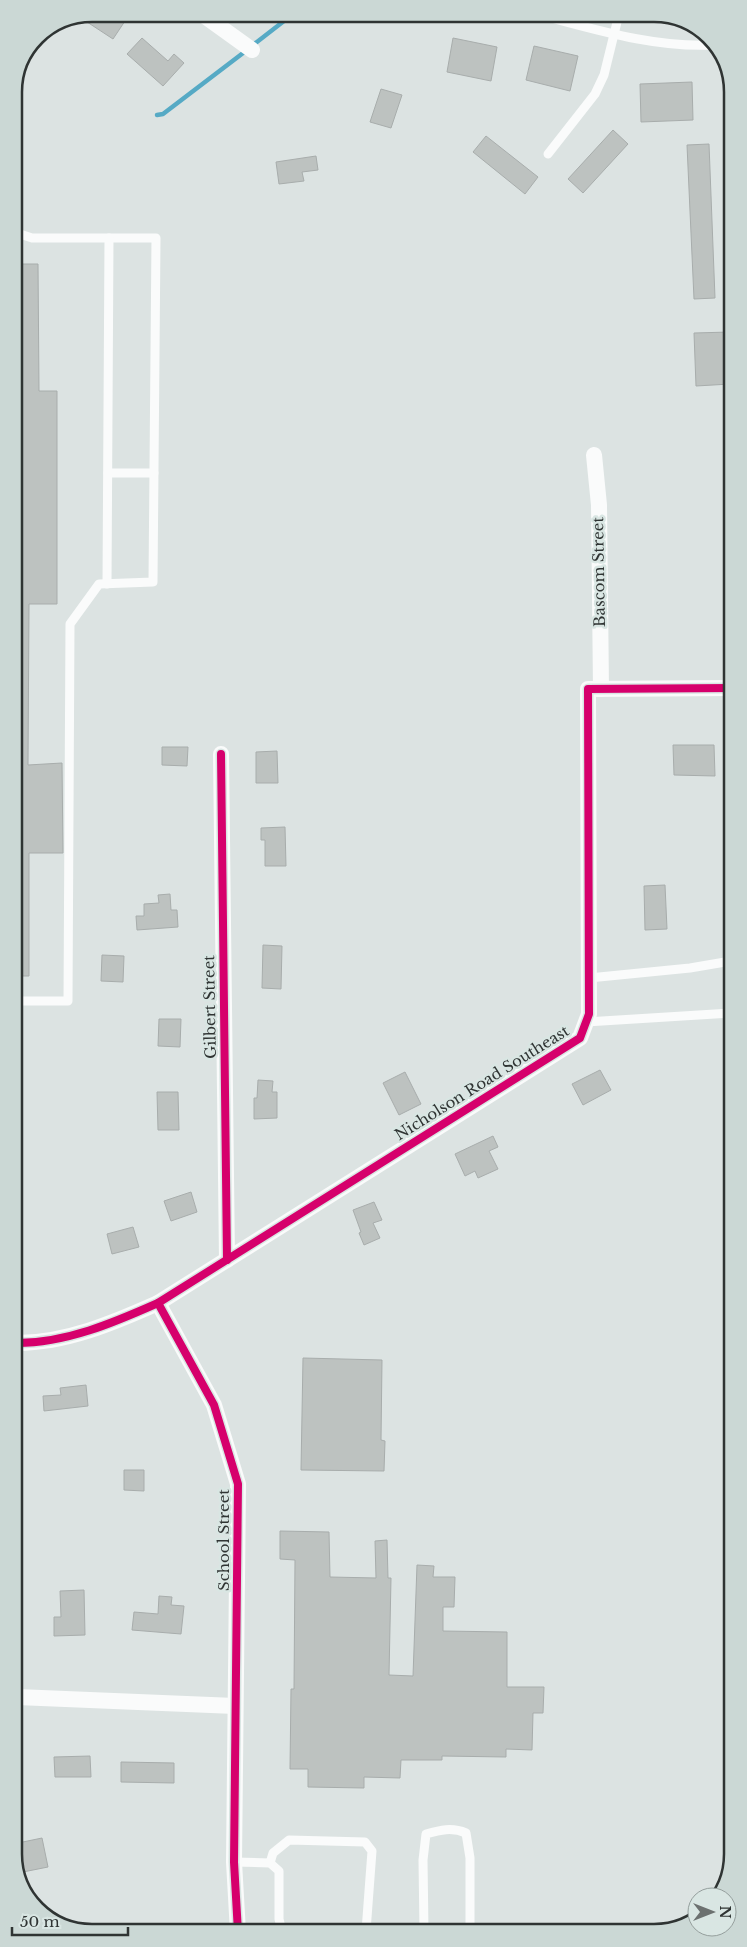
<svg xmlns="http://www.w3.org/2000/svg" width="747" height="1947" viewBox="0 0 747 1947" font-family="'Libre Baskerville',serif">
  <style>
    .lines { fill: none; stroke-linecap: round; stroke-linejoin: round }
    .stream { stroke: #56aac5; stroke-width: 4.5 }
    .building { fill: #bdc2c0; stroke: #a8adac }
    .service { stroke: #fafbfb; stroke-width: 9 }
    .minor { stroke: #fafbfb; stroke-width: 16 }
    .cycleway-casing { stroke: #d9e6e3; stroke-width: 11 }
    .cycleway { stroke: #d6006c; stroke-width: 8 }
    .labels { text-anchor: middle; stroke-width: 5; stroke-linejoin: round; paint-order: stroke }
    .street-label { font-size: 15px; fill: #2f3433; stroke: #d9e6e3 }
    .rim { fill: none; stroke: #2f3433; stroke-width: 2.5 }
  </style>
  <rect width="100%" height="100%" fill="#dce3e2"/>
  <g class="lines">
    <g class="stream">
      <path d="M253,45L293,14"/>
      <path d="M157,115L163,114L247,50"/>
    </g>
  </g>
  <g class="building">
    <path d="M93,14H114L125,21L113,39L81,18Z"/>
    <path d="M142,38L168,61L174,54L184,63L163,86L127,54Z"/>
    <path d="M453,38L497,47L491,81L447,72Z"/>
    <path d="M534,46L578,56L570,91L526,80Z"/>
    <path d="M692,82L693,120L641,122L640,84Z"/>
    <path d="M381,89L402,95L391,128L370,122Z"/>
    <path d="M613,130L628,144L583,193L568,179Z"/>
    <path d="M486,136L538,177L525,194L473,152Z"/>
    <path d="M709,144L715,298L694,299L687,145Z"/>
    <path d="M316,156L318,170L302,172L304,181L279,184L276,162Z"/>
    <path d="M14,264H38L39,391H57V604H29L28,765L62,763L63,853H29V976H16Z"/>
    <path d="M730,332V384L696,386L694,333Z"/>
    <path d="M673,745H714L715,776L674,775Z"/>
    <path d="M162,747H188L187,766L162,765Z"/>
    <path d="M277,751L278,783H256V752Z"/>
    <path d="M285,827L286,866H265V840H261V828Z"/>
    <path d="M665,885L667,929L645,930L644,886Z"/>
    <path d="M170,894L171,910H177L178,927L137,930L136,916H144V904L159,903L158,895Z"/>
    <path d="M263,945L282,946L281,989L262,988Z"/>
    <path d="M102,955L124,956L123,982L101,981Z"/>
    <path d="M159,1019H181L180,1047L158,1046Z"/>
    <path d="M600,1070L611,1090L583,1105L572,1084Z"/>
    <path d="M405,1072L421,1104L399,1115L383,1083Z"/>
    <path d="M258,1080L273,1081L272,1092H277V1118L254,1119V1098H257Z"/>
    <path d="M157,1092H178L179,1130H158Z"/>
    <path d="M493,1136L498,1147L489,1151L498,1169L478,1178L475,1171L465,1176L455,1154Z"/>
    <path d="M191,1192L197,1212L171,1221L164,1201Z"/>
    <path d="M374,1202L382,1220L373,1223L380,1238L364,1245L359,1233L361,1232L353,1210Z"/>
    <path d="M133,1227L139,1247L112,1254L107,1234Z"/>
    <path d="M303,1358L382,1360L381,1440L385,1441L384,1471L301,1470Z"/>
    <path d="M86,1385L88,1406L44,1411L43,1396L61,1395L60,1388Z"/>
    <path d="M124,1470H144V1491L124,1490Z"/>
    <path d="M280,1531L329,1532L330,1577L376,1578L375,1541L387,1540L388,1578H391L389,1675L413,1676L417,1565L434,1566L433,1577H455L454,1607H443V1631L507,1632V1687H544L543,1713H533L532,1750L506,1749V1757L442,1756V1760H401L400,1778L364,1777V1788L308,1787V1769H290L291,1689H294L295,1560L280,1559Z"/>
    <path d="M84,1590L85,1635L54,1636V1617H61L60,1591Z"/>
    <path d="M159,1596L172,1597L171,1605L184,1606L181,1634L132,1630L134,1612L158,1614Z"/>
    <path d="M90,1756L91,1777H55L54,1757Z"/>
    <path d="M121,1762L174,1763V1783L121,1782Z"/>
    <path d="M42,1838L48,1867L18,1873V1843Z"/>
  </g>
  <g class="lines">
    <g class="service">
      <path d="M536,14C594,29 653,48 713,45"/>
      <path d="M548,154L595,94L604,75L619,14"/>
      <path d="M14,232L32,238H156L153,582L99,584L70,624L68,1001H16"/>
      <path d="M108,473H154"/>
      <path d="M107,584L109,238"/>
      <path d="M589,978L690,968L731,961"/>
      <path d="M586,1022L731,1013"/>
      <path d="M234,1862L270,1863L279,1871V1919L282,1932"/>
      <path d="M270,1863L273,1853L289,1840L365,1842L372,1851L366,1931"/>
      <path d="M424,1931L423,1860L426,1834C440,1830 452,1827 466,1833L470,1858V1931"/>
    </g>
    <g class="minor">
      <path d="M202,14L252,50"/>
      <path d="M594,455L599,505L601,689"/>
      <path d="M221,754L227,1260"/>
      <path d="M158,1303L214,1405L238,1484L234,1862L238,1932"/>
      <path d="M17,1343C66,1343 113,1323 158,1303L580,1038L589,1014L588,689L731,688"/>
      <path d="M17,1697L235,1706"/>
    </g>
    <defs>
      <g id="cycleway">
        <path d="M221,754L227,1260"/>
        <path d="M158,1303L214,1405L238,1484L234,1862L238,1932"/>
        <path d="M17,1343C66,1343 113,1323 158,1303L580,1038L589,1014L588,689L731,688"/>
      </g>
    </defs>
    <use href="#cycleway" class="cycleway-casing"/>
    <use href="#cycleway" class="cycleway"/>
  </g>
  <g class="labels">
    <g class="street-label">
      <text transform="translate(599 572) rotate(-91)" y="5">Bascom Street</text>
      <text transform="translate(210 1007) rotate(-91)" y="5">Gilbert Street</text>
      <text transform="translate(482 1083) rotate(-32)" y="5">Nicholson Road Southeast</text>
      <text transform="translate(224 1540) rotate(-90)" y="5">School Street</text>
    </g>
  </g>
  <path d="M0 0H747V1947H0ZM92 22H654A70 70 0 0 1 724 92V1854A70 70 0 0 1 654 1924H92A70 70 0 0 1 22 1854V92A70 70 0 0 1 92 22Z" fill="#cbd8d5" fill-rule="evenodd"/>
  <path class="rim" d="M92 22H654A70 70 0 0 1 724 92V1854A70 70 0 0 1 654 1924H92A70 70 0 0 1 22 1854V92A70 70 0 0 1 92 22Z"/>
  <g transform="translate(712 1912) rotate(90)"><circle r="24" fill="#d9e6e3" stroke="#959f9d"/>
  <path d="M0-4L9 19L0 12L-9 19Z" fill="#6c7170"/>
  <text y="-8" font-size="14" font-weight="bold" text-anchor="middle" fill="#2f3433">N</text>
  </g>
  <path d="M12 1927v8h116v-8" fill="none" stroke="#2f3433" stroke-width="2.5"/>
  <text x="20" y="1927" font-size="15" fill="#2f3433" stroke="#d9e6e3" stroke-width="4" paint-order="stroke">50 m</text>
</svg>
